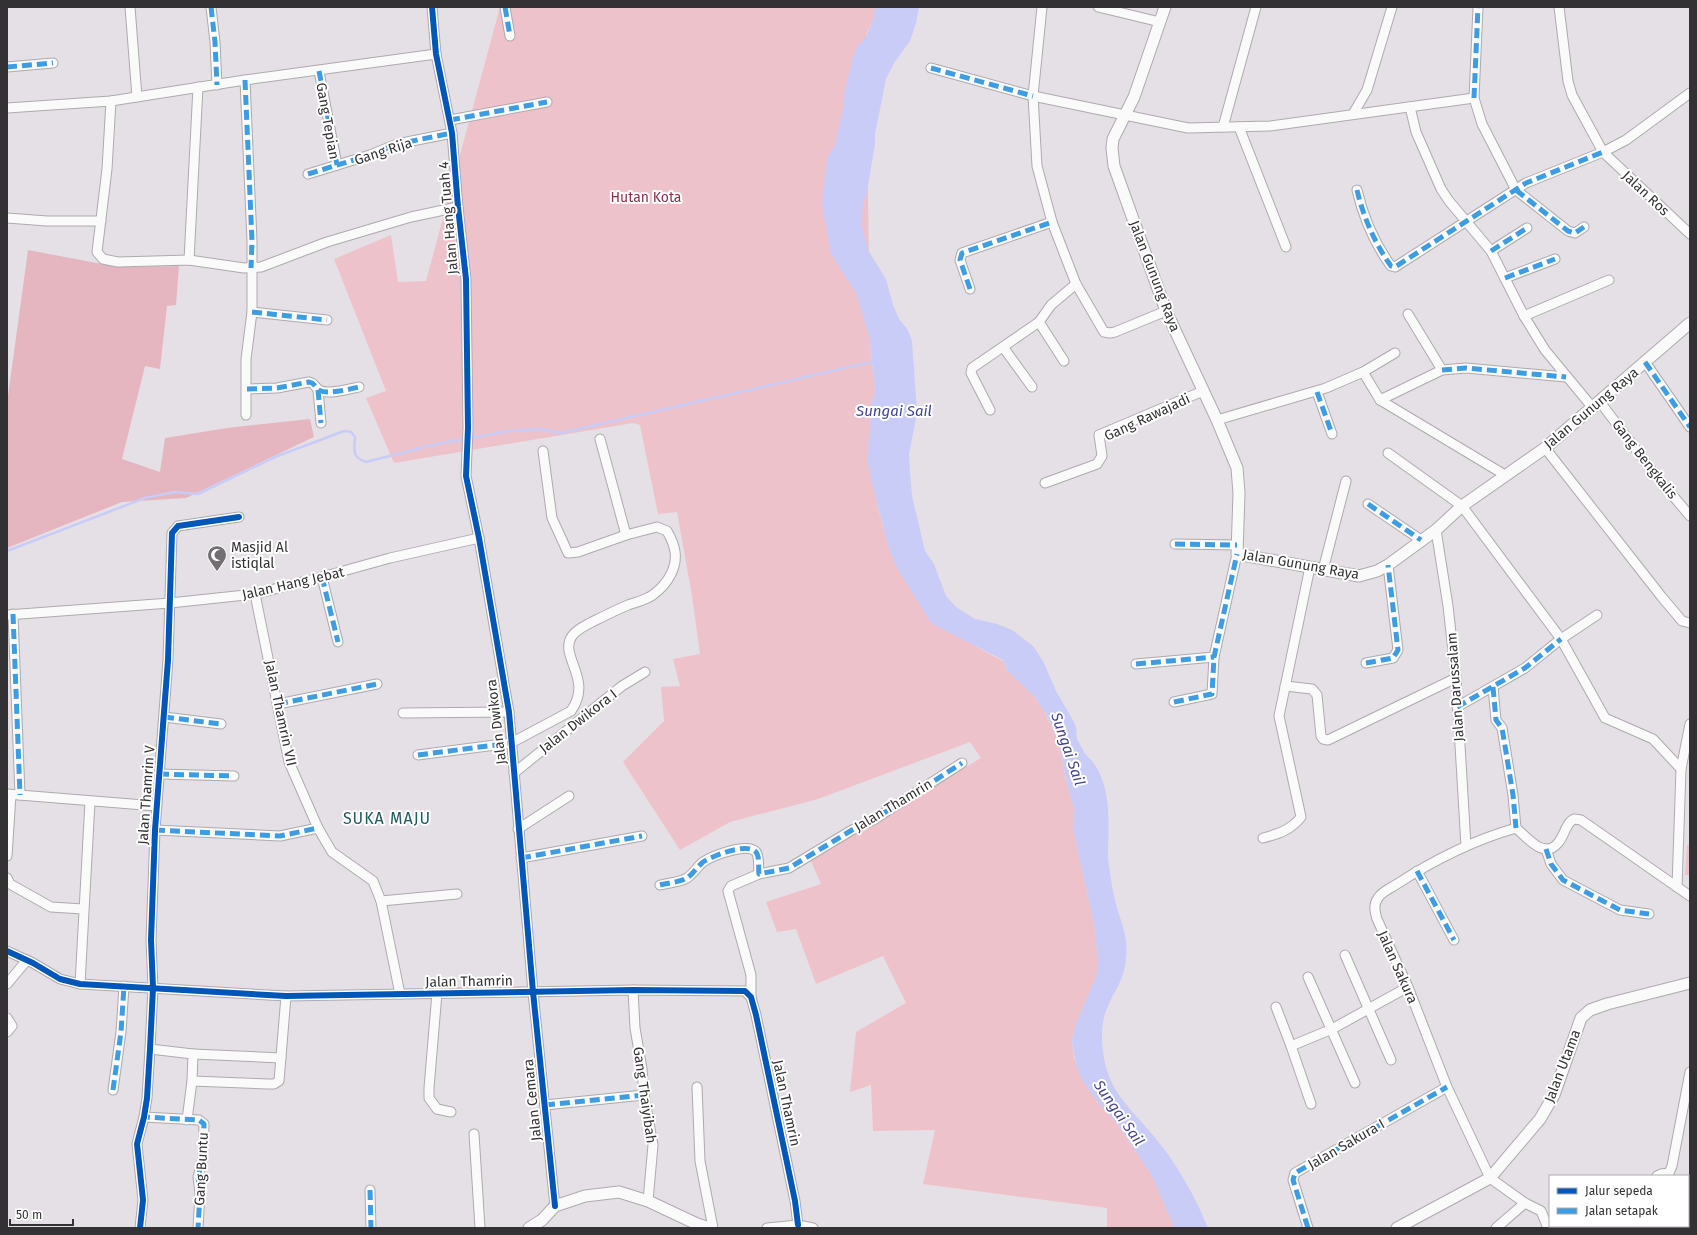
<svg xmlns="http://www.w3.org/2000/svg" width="1697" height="1235" viewBox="0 0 1697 1235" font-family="'Fira Sans',sans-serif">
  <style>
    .green { fill: #eec2cb }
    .forest { fill: #e6b6c0 }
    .water { fill: #c8ccf6 }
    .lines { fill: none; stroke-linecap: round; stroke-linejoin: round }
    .stream { stroke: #c8ccf6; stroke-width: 2.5 }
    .minor-casing { stroke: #adaaad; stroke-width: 11 }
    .tertiary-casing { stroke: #adaaad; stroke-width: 13 }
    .minor { stroke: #fbfafb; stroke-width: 9 }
    .tertiary { stroke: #fbfafb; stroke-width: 11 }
    .quiet { stroke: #3e9de2; stroke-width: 5; stroke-dasharray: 10 5; stroke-linecap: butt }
    .cycleway-casing { stroke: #fff; stroke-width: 8 }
    .cycleway { stroke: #0057b8; stroke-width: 6 }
    .labels { text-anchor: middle; stroke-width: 4; stroke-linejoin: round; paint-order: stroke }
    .street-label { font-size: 14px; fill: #343134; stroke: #fff }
    .park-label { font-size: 14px; fill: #902f47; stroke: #fff }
    .poi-label { font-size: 14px; fill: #343134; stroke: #fff; text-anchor: start }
    .water-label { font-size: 15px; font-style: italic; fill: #414496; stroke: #fff }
    .quarter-label { font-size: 16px; letter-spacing: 1px; fill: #215a62; stroke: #fff }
  </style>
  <rect width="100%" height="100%" fill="#e5e0e5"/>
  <g class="green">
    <path d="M500,7H875L873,20L866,34L870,347L875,390L872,403L867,460L880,515L888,546L897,568L977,647L1003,661L1008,671L1027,687L1042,707L1059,742L1066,780L1074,808L1073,829L1095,929L1098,960L1097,974L1075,1026L1072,1042L1074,1058L1082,1080L1099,1103L1118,1125L1151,1174L1175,1228H1107V1208L923,1184L935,1130L873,1131L871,1085L850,1092L856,1032L906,1003L883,956L816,984L796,929L777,932L766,902L821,884L810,859L981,758L970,742L818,799L730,822L680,850L623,762L664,721L661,687L680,686L673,659L700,654L692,596L677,512L658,514L640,425L633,423L394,463L366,398L386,391L334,259L391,235L398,282L426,281Z"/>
    <path d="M1687,845H1690V875H1685Z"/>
  </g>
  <path class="forest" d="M28,250L118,267L179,266L176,305L167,306L160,369L145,366L122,459L160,472L165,438L227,428L310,419L314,437L186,498L122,502L7,548V403Z"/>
  <path class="water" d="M875,7H919L916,23L910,41L894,63L886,79L875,134V144L867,192L863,206L861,223L868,250L886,279L893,305L899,319L908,330L912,341L917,413L909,454L910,472L912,496L925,551L934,564L946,596L956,607L975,619L997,624L1012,630L1033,646L1043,661L1056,691L1075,724C1077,729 1076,734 1077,739C1079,743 1082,748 1084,752C1086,755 1089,758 1092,761C1097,767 1101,775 1103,782C1111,806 1108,833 1108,858C1109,868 1111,880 1113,891C1117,916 1129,931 1126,958C1124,980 1116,988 1108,1006C1100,1022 1101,1045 1105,1063C1112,1097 1140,1117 1160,1144C1178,1166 1198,1202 1208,1228H1175L1151,1174L1118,1125L1099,1103L1082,1080L1076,1065L1072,1042L1075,1026L1097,974L1098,960L1095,929L1073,829L1074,808L1066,780L1059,742L1048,718L1035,697L1008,671L1003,660L931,623L897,568L888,546L871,478L867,460L872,403L875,390L869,336L856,293L831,254L822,203L827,158L835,145L843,107L844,94L853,56L858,45L864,40L873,20Z"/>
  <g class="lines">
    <path class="stream" d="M7,551L145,498L175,492L198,494L275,457L344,431L351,432L355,437C354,451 352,457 366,462L437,444L509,431L540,429L561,433L875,361"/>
    <defs>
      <g id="minor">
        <path d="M130,7L137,97"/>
        <path d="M211,7L215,42L217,85"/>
        <path d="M432,7L436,54L452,133L458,207L466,279L468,428L466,476L479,538L509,712L533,992L555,1206"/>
        <path d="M505,7L510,36"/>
        <path d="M1042,7L1033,96L1037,166L1052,222L1076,284L1104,332L1110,333L1115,332L1166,311"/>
        <path d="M1098,7L1160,22"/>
        <path d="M1478,7L1474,98L1482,124L1516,190L1568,231L1575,233L1584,227"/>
        <path d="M1559,7L1568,81L1572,95L1603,152L1690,234"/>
        <path d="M7,67L53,63"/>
        <path d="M931,68L1033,96L1188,128L1270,126L1474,98"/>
        <path d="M319,71L337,165"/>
        <path d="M245,80L252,241V312L246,359V415"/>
        <path d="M111,101L107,169L97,252L103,259L118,262L189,260L244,268L261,267L327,242L411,217L458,207"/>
        <path d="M1410,107L1416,132L1441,189L1449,201L1491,251L1524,316L1545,350L1593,408"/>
        <path d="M7,108L111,101L245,80L436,54"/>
        <path d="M1353,114L1367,90L1392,7"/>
        <path d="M450,120L547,102"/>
        <path d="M1223,127L1256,7"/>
        <path d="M1239,127L1286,247"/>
        <path d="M308,174L370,155L397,144L452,133"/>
        <path d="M1357,190C1363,216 1375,244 1391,266L1395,267L1526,183L1603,152L1626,140L1690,93"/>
        <path d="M7,218L47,221H101"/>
        <path d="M1491,251L1527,228"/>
        <path d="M189,260L198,87"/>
        <path d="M1505,278L1555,259"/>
        <path d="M970,289L960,260L962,253L1052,222"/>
        <path d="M252,312L327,320"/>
        <path d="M1524,316L1609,280"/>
        <path d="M1039,322L1064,361"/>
        <path d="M1003,347L1032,387"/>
        <path d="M1645,362L1690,427"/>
        <path d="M1442,370L1466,368L1566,377"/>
        <path d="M1363,372L1380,400L1505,475"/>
        <path d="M247,389L277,388L309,382L312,383C315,385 316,388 319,390C327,395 350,389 359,387"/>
        <path d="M318,390L321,423"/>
        <path d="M1317,392L1332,434"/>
        <path d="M1380,400L1442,370L1408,314"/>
        <path d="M1600,402L1657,477L1690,516"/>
        <path d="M990,410L971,373L972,368L1039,322L1051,305L1076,284"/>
        <path d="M1217,420L1326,388L1363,372L1395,353"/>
        <path d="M600,439L626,535"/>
        <path d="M1545,448L1661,596L1682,621L1690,623"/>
        <path d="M1388,453L1462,506L1561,639L1605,718L1653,739L1681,769"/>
        <path d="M1045,483L1097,464L1102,456L1099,435L1203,391"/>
        <path d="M1368,504L1421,540"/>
        <path d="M1436,530L1448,606L1456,678L1466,846"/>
        <path d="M1175,544L1237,545"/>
        <path d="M1323,570L1346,481"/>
        <path d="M322,577L338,642"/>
        <path d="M255,594L289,762L318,828L332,852L373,881L381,901L400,994"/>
        <path d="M13,614L20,795"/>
        <path d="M7,615L170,603L255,594L322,577L390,558L479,538"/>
        <path d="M1366,663L1393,658L1398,650L1388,565"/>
        <path d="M1136,664L1214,657"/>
        <path d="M1285,686L1312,689L1317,695L1321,736L1323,739L1328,740L1456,678"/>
        <path d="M1493,687L1496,720L1502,728L1506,752L1513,795L1516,828C1527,837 1544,860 1558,843C1564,836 1565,827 1571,821L1574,819L1581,820L1690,896"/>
        <path d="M1174,702L1212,694L1214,657L1237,554"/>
        <path d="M278,704L377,684"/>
        <path d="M1457,707L1525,668L1561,639L1597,615"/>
        <path d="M403,713L509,712"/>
        <path d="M164,717L221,724"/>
        <path d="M418,755L511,743L571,711C594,679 558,656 572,636C577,629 585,626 592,622C604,616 616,610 628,605C636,602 647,600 654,594C662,588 667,582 671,574C679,558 675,545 667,531L657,527L626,535L578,552L568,553L552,518L543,451"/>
        <path d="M514,773L622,686L645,672"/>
        <path d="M159,774L234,776"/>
        <path d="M7,794L156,806"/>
        <path d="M1516,828C1474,840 1434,860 1397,884C1391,888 1381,892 1378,898C1373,905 1375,912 1377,919L1408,987L1447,1087L1490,1178L1525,1203L1541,1211L1548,1228"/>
        <path d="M518,829L569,796"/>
        <path d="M155,830L280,836L318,828"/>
        <path d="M1263,838C1278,834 1291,830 1301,817L1279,716L1310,567"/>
        <path d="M1546,849L1551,864L1563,880L1620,910L1649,914"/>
        <path d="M7,856L11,795"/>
        <path d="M521,858L642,836"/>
        <path d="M1417,871L1454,940"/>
        <path d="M7,878L10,884L51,907L83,909"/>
        <path d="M660,885C668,883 681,882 687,878C693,874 697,867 703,862C712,856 747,842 756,852C760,857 758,868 759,874"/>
        <path d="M1677,887L1681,769L1690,724"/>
        <path d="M381,901L457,894"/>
        <path d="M7,951L33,963L60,979L80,984L286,996L633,990L745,991L751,997L756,1015L795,1201L798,1225"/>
        <path d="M1345,955L1391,1060"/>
        <path d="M1308,977L1355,1083"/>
        <path d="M7,984L27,960"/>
        <path d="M80,984L90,802"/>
        <path d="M633,990L635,1028L642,1069L644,1095L653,1145L648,1201"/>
        <path d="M437,993L429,1088V1098L437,1109L451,1112"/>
        <path d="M751,997V975L728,891L731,886L759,874L789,868L852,830L873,820L962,763"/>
        <path d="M1276,1007L1291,1046L1332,1029L1408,987"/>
        <path d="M7,1018L12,1026L7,1032"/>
        <path d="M1291,1046L1311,1104"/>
        <path d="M150,1049L193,1054L192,1081L187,1120"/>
        <path d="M193,1054L281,1058"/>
        <path d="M192,1081L268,1084H274L279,1081L286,996"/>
        <path d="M697,1087L700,1161L713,1228"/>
        <path d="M113,1090L121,1032L124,986"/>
        <path d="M545,1105L644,1095"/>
        <path d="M144,1117L199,1120L204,1124L203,1159L198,1177L200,1193L198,1228"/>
        <path d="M474,1134L480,1228"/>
        <path d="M1657,1176L1661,1174L1669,1173L1672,1166L1690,1072"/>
        <path d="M370,1190L371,1228"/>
        <path d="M140,1228L143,1200L137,1144L144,1117L147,1098L150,1049L153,988L151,940L155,830L168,660L172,533L178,526L239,517"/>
        <path d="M767,1228L798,1225L813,1228"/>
        <path d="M1308,1228L1293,1180L1295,1173L1447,1087"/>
        <path d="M1496,1228L1525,1203"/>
        <path d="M1648,1228V1226"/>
      </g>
      <g id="tertiary">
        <path d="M1165,7L1134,97L1113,139L1112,148L1114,166L1166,311L1217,420L1237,468L1239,493L1237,554L1359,576L1377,571L1388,565L1436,530L1462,506L1545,448L1690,323"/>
        <path d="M529,1228L542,1220L555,1206L585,1196L619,1192L648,1201L697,1224L710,1228"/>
        <path d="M1397,1228L1490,1178L1540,1119L1554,1095L1581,1018L1590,1010L1607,1004L1690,983"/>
      </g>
    </defs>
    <use href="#minor" class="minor-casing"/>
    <use href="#tertiary" class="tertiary-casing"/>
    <use href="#minor" class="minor"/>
    <use href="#tertiary" class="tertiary"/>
    <g class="quiet">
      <path d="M211,7L215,42L217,85"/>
      <path d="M505,7L510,36"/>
      <path d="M7,67L53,63"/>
      <path d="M931,68L1033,96"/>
      <path d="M319,71L337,165"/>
      <path d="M245,80L252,241L251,268"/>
      <path d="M1474,98L1478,7"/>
      <path d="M450,120L547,102"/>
      <path d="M308,174L370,155L397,144L452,133"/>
      <path d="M1357,190C1363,216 1375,244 1391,266L1395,267L1526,183L1603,152"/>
      <path d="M1516,190L1568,231L1575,233L1584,227"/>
      <path d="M1491,251L1527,228"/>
      <path d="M1505,278L1555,259"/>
      <path d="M970,289L960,260L962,253L1052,222"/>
      <path d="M252,312L327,320"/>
      <path d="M1645,362L1690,427"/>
      <path d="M1442,370L1466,368L1566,377"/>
      <path d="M247,389L277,388L309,382L312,383C315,385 316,388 319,390C327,395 350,389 359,387"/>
      <path d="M318,390L321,423"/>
      <path d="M1317,392L1332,434"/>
      <path d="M1368,504L1421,540"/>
      <path d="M1175,544L1237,545"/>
      <path d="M322,577L338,642"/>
      <path d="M13,614L20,795"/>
      <path d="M1366,663L1393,658L1398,650L1388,565"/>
      <path d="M1136,664L1214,657"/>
      <path d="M1493,687L1496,720L1502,728L1506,752L1513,795L1516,828"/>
      <path d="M1174,702L1212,694L1214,657L1237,554"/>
      <path d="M278,704L377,684"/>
      <path d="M1457,707L1525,668L1561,639"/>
      <path d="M164,717L221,724"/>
      <path d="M418,755L511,743"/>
      <path d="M159,774L234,776"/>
      <path d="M155,830L280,836L318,828"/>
      <path d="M1546,849L1551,864L1563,880L1620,910L1649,914"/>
      <path d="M521,858L642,836"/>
      <path d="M1417,871L1454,940"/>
      <path d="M660,885C668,883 681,882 687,878C693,874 697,867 703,862C712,856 747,842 756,852C760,857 758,868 759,874L789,868L852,830L873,820L962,763"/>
      <path d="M113,1090L121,1032L124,986"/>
      <path d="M545,1105L644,1095"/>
      <path d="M143,1121L144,1117L199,1120L204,1124L203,1159L198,1177L200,1193L198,1228"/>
      <path d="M370,1190L371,1228"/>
      <path d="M1308,1228L1293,1180L1295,1173L1447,1087"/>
    </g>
    <defs>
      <g id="cycleway">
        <path d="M432,7L436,54L452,133L458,207L466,279L468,428L466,476L479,538L509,712L533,992L555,1206"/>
        <path d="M7,951L33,963L60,979L80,984L286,996L633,990L745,991L751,997L756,1015L795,1201L798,1225"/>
        <path d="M140,1228L143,1200L137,1144L144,1117L147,1098L150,1049L153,988L151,940L155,830L168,660L172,533L178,526L239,517"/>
      </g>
    </defs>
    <use href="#cycleway" class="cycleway-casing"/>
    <use href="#cycleway" class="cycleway"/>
  </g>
  <defs>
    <symbol id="mosque-pin" viewBox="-11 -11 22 30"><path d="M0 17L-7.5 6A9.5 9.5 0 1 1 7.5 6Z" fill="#726e72" stroke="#fff"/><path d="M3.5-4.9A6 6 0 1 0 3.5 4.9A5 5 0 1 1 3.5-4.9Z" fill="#fff"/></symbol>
  </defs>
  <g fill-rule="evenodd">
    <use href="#mosque-pin" x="206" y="544" width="22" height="30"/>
  </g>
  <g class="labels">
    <g class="street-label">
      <text transform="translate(328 121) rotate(80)" y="5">Gang Tepian</text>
      <text transform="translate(383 151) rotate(-18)" y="5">Gang Rija</text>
      <text transform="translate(1646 193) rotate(43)" y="5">Jalan Ros</text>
      <text transform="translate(448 218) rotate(-95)" y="5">Jalan Hang Tuah 4</text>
      <text transform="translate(1155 276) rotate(69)" y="5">Jalan Gunung Raya</text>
      <text transform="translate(1591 408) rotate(-40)" y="5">Jalan Gunung Raya</text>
      <text transform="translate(1147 417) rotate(-25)" y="5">Gang Rawajadi</text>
      <text transform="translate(1645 459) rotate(52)" y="5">Gang Bengkalis</text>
      <text transform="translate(1301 564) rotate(10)" y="5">Jalan Gunung Raya</text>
      <text transform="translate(293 583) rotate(-13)" y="5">Jalan Hang Jebat</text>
      <text transform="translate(1455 687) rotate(-94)" y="5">Jalan Darussalam</text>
      <text transform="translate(281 713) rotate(78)" y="5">Jalan Thamrin VII</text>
      <text transform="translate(578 721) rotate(-38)" y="5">Jalan Dwikora I</text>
      <text transform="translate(496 722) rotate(-97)" y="5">Jalan Dwikora</text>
      <text transform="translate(146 795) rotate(-86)" y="5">Jalan Thamrin V</text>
      <text transform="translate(893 805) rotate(-31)" y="5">Jalan Thamrin</text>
      <text transform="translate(1398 967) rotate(66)" y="5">Jalan Sakura</text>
      <text transform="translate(469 981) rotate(-1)" y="5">Jalan Thamrin</text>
      <text transform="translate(1562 1066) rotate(-69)" y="5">Jalan Utama</text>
      <text transform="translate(645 1095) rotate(82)" y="5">Gang Thaiyibah</text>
      <text transform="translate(532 1100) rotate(-96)" y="5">Jalan Cemara</text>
      <text transform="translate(787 1103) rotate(78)" y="5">Jalan Thamrin</text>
      <text transform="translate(1346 1144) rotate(-30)" y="5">Jalan Sakura I</text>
      <text transform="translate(201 1169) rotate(-87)" y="5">Gang Buntu</text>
    </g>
    <g class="park-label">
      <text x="646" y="202">Hutan Kota</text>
    </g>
    <g class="poi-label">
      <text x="231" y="552">Masjid Al<tspan x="231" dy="16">istiqlal</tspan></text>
    </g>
    <g class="water-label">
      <text x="894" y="416">Sungai Sail</text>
      <text transform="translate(1068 749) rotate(71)" y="5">Sungai Sail</text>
      <text transform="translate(1119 1113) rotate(55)" y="5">Sungai Sail</text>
    </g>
    <g class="quarter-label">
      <text x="387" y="824">SUKA MAJU</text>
    </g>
  </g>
  <rect width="1697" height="1235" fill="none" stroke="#343134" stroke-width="16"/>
  <rect x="1549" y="1175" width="140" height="52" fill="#ffffff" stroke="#aeadae"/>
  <rect x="1557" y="1188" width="20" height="6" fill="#0057b8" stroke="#aeadae"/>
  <text x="1585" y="1195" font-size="12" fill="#343134">Jalur sepeda</text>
  <rect x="1557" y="1208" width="20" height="6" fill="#3e9de2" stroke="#aeadae"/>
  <text x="1585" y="1215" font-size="12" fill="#343134">Jalan setapak</text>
  <path d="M10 1219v6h63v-6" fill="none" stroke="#343134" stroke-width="2"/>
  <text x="16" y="1219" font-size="12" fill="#343134" stroke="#ffffff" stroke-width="3" paint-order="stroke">50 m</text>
</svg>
